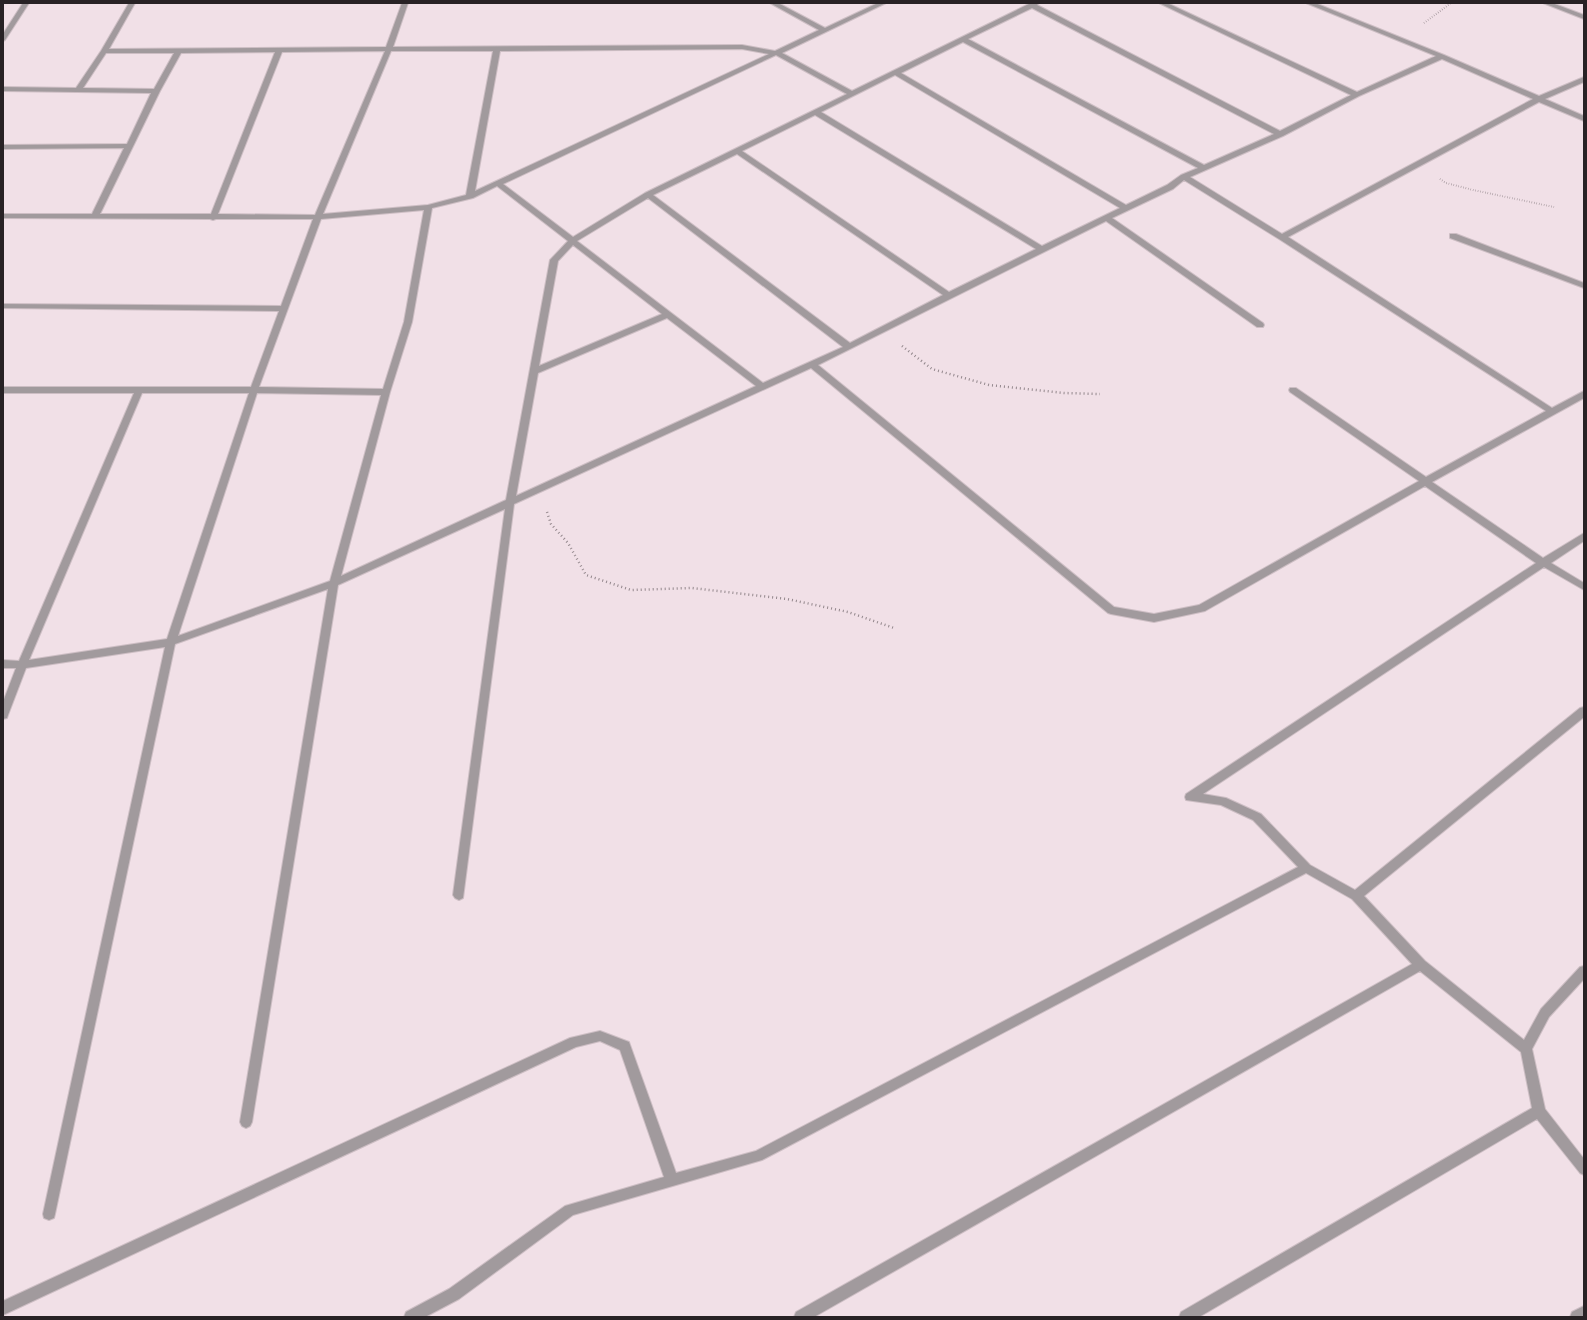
<svg xmlns="http://www.w3.org/2000/svg" width="1587" height="1320" viewBox="0 0 1587 1320" font-family="'Golos Text',sans-serif">
  <style>
    .lines { fill: none; stroke-linecap: round; stroke-linejoin: round }
    .minor-casing { stroke: #cdbec4; stroke-width: 2 }
    .path-far1 { stroke: #93878c; stroke-width: 2; stroke-dasharray: 0.5 2; stroke-linecap: butt }
    .path { stroke: #93878c; stroke-width: 2.5; stroke-dasharray: 1 3; stroke-linecap: butt }
    .minor { fill: #a19a9d; fill-rule: evenodd }
  </style>
  <rect width="100%" height="100%" fill="#f1e0e7"/>
  <g class="lines">
    <defs>
      <g id="minor">
        <path d="M23,3H29L5,40L3,41V34Z"/>
        <path d="M129,3H135L109,49L386,47L402,3H408L393,47L742,45L775,51L819,30L770,3H778L825,28L878,3H886L782,53L852,91L1031,3H1039L1037,5L1280,131L1351,95L1159,3H1167L1357,92L1436,56L1306,3H1315L1444,55L1539,96L1584,77V82L1545,99L1584,116V121L1539,102L1288,237L1552,408L1584,391V398L1432,482L1543,558L1584,533V541L1551,563L1584,583V590L1544,567L1203,794L1226,798L1261,814L1310,865L1355,890L1580,708L1584,707V717L1364,896L1425,961L1524,1040L1541,1009L1580,967L1584,966V979L1549,1017L1532,1049L1545,1109L1584,1159V1175L1580,1173L1537,1119L1199,1317H1179L1181,1312L1532,1108L1521,1052L1420,971L814,1317H794L796,1312L1412,964L1352,899L1306,873L762,1160L573,1215L459,1299L425,1317H404L406,1312L449,1289L565,1206L664,1177L620,1050L600,1041L576,1047L3,1315V1301L570,1038L600,1031L629,1042L676,1173L756,1151L1298,867L1253,820L1221,805L1186,800L1185,797L1186,794L1536,563L1425,486L1205,611L1154,622L1111,614L1108,613L811,368L514,504L463,898L459,900L455,898L453,895L505,509L338,585L252,1122L250,1126L246,1128L242,1126L240,1122L328,589L175,644L55,1214L54,1218L49,1220L44,1218L43,1214L165,647L26,668L8,715L7,718L3,719V702L16,668H3V660L19,661L134,393H3V387H251L279,311L3,308V304L281,306L313,219H216L213,220L210,219L3,218V214H92L124,148L3,149V145L127,144L151,93L3,91V87L76,88L101,51ZM1032,8L1274,134L1204,165L968,39ZM963,42L1198,168L1181,175L1167,185L1126,205L901,73ZM742,49L769,54L475,191L500,51ZM385,51L315,215L218,214L282,52ZM391,51H493L466,195L428,205L323,214ZM275,52L211,214H100L160,91L181,53ZM106,53H174L154,89L83,88ZM776,55L847,94L645,193L573,237L503,184ZM1442,59L1533,99L1282,234L1190,177L1283,136L1359,96ZM895,75L1120,208L1042,246L821,112ZM815,115L1036,249L949,292L742,151ZM737,154L943,295L850,343L653,195ZM1184,180L1279,239L1546,411L1426,477L1296,388H1290L1289,390L1290,392L1419,481L1199,605L1154,614L1114,607L818,365L1106,221L1257,327H1263L1264,325L1263,323L1112,218L1173,189ZM497,186L568,241L550,260L506,500L341,576L390,392L412,322L432,208L473,198ZM648,198L843,347L763,383L577,241ZM424,210L404,322L383,389L259,387L321,219ZM573,245L662,314L539,366L558,261ZM667,318L756,386L516,496L538,373ZM142,393H249L167,639L29,660ZM257,393L381,395L330,581L178,636Z"/>
        <path d="M1543,3H1552L1584,15V19Z"/>
        <path d="M1450,234H1456L1584,283V288L1450,238Z"/>
        <path d="M1584,1306V1317H1570L1572,1312Z"/>
      </g>
    </defs>
    <use href="#minor" class="minor-casing"/>
    <g class="path-far1">
      <path d="M1424,23L1451,3"/>
      <path d="M1440,179L1446,183L1473,190L1554,207"/>
    </g>
    <g class="path">
      <path d="M902,346L932,369L989,385L1064,393L1100,394"/>
      <path d="M547,512L551,524L568,543L586,575L631,590L692,588L787,599L848,612L894,628"/>
    </g>
    <use href="#minor" class="minor"/>
  </g>
  <rect width="1587" height="1320" fill="none" stroke="#282225" stroke-width="8"/>
</svg>
